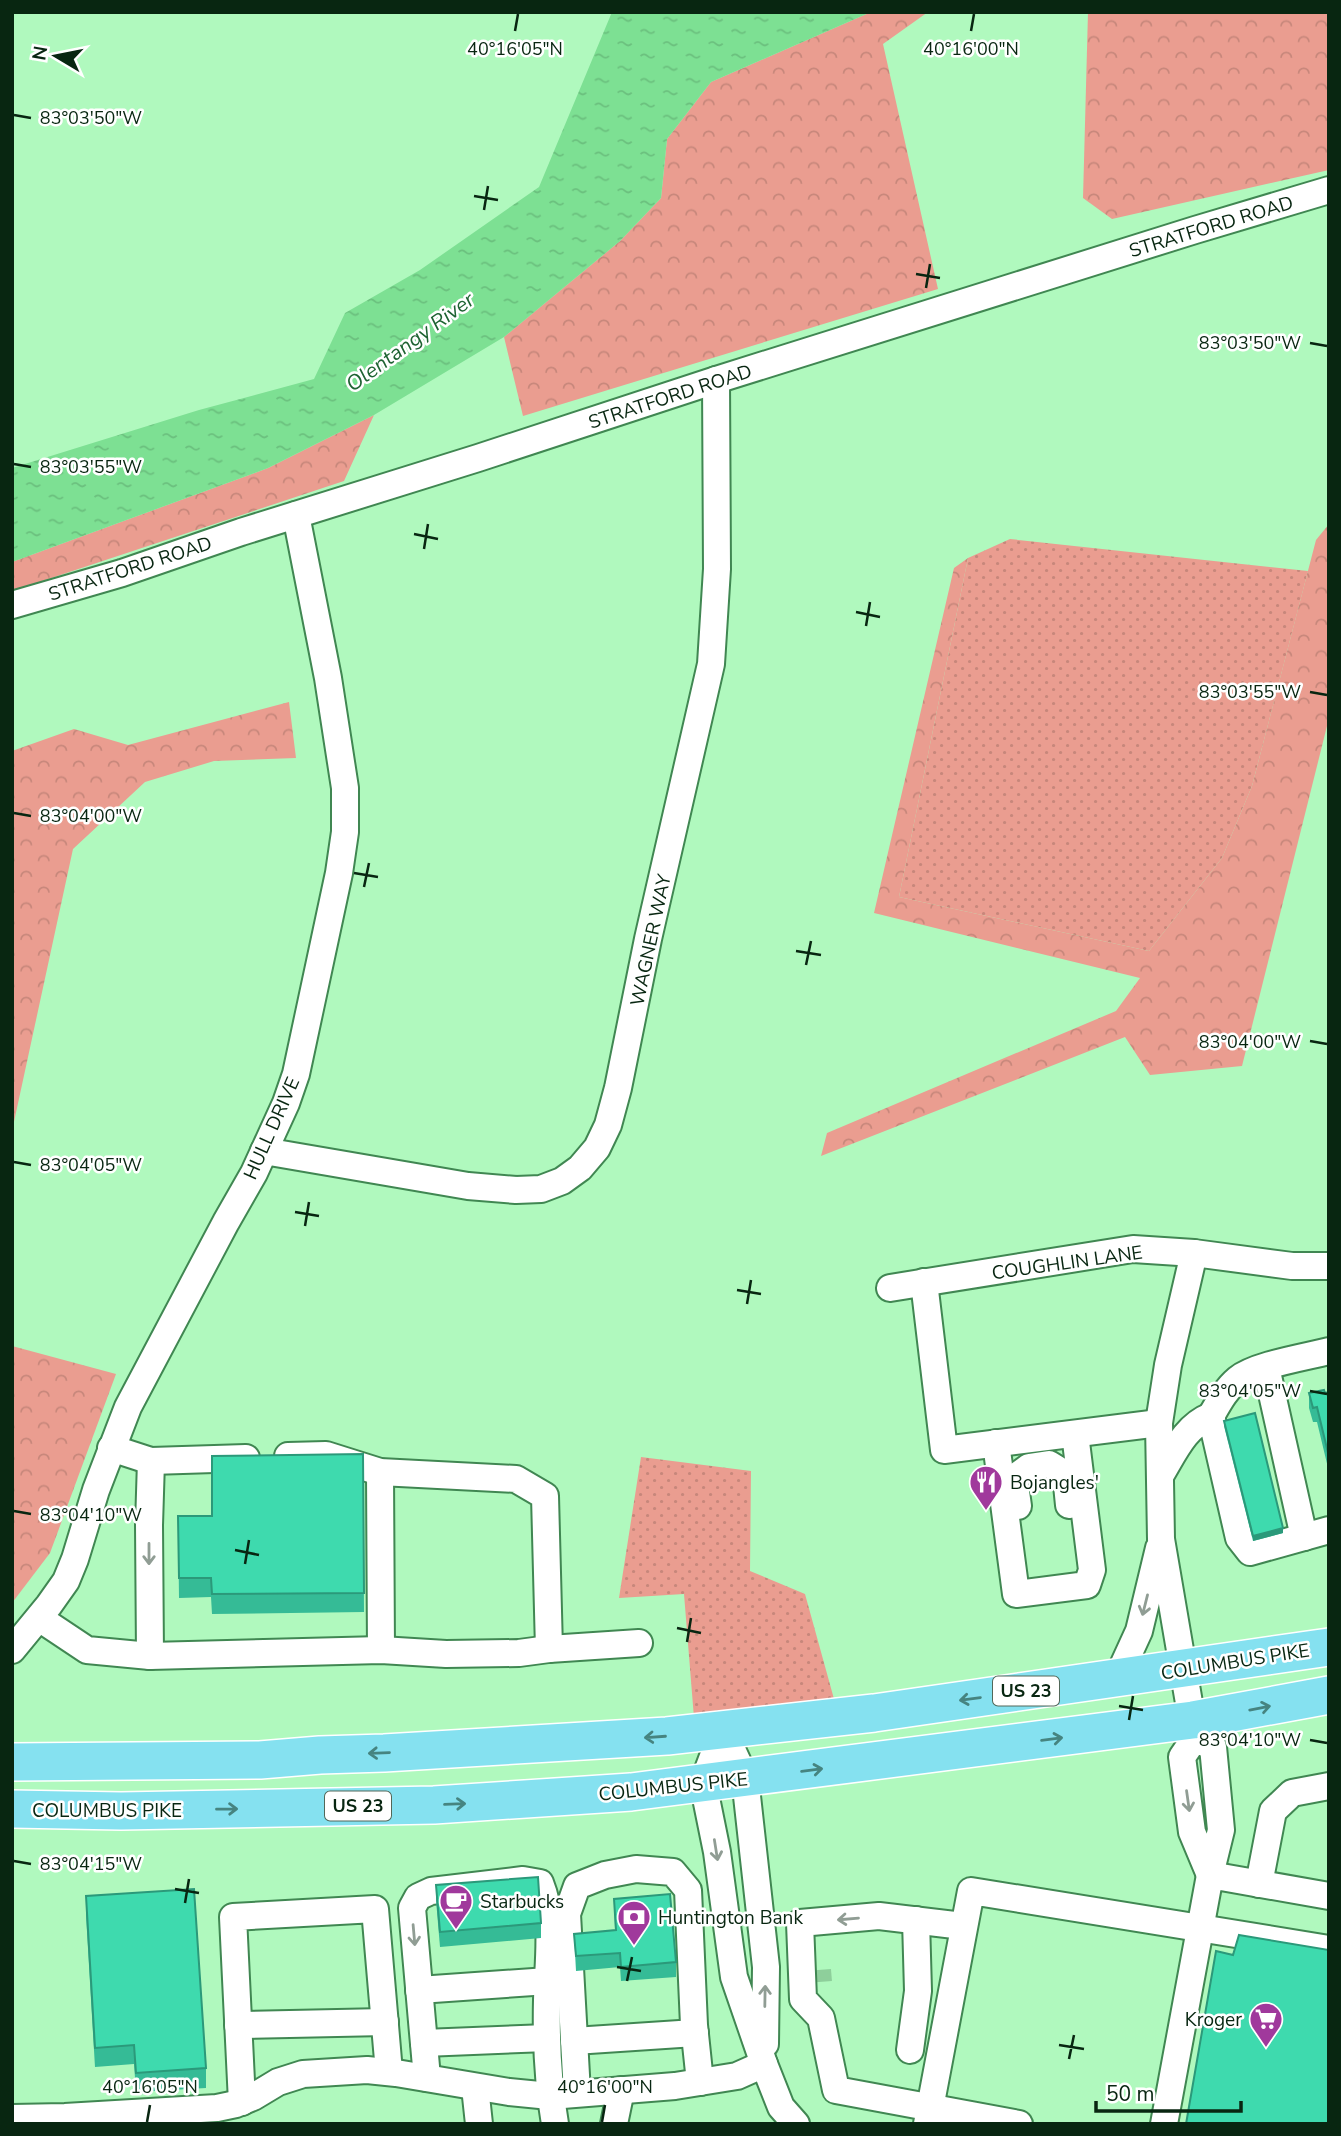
<svg xmlns="http://www.w3.org/2000/svg" width="1341" height="2136" viewBox="0 0 1341 2136" font-family="'Nunito Sans',sans-serif">
  <style>
    .grass { fill: url(#grass-dots) }
    .forest { fill: url(#forest-crowns) }
    .water { fill: url(#water-ripples) }
    .lines { fill: none; stroke-linecap: round; stroke-linejoin: round }
    .minor-tunnel { stroke: #8ecf9b; stroke-width: 26; stroke-dasharray: 26 13; stroke-linecap: butt }
    .minor-casing { stroke: #408752; stroke-width: 30 }
    .highway-casing { stroke: #fff; stroke-width: 40 }
    .minor { stroke: #fff; stroke-width: 26 }
    .highway { stroke: #85e1f0; stroke-width: 37 }
    .wall { fill: #35bb96 }
    .shaded-wall { fill: #2b997a }
    .building { fill: #3edaae; stroke: #2b997a; stroke-width: 2 }
    .oneway { stroke: #909d94 }
    .oneway2 { stroke: #468480 }
    .ticks { fill: none; stroke: #082611; stroke-width: 2.5 }
    .labels { text-anchor: middle; stroke-width: 5; stroke-linejoin: round; paint-order: stroke }
    .shield { fill: #fff; stroke: #526758; stroke-width: 2 }
    .shield-label { font-size: 18px; font-weight: bold; fill: #082611 }
    .street-label { font-size: 19px; fill: #082611; stroke: #fff }
    .poi-label { font-size: 19px; fill: #082611; stroke: #fff; text-anchor: start }
    .water-label { font-size: 21px; font-style: italic; fill: #1e6332; stroke: #fff }
    .ticks-label { font-size: 18px; text-anchor: middle; fill: #082611; stroke: #fff; stroke-width: 5; stroke-linejoin: round; paint-order: stroke }
  </style>
  <defs>
    <pattern id="grass-dots" width="8" height="8" patternUnits="userSpaceOnUse" patternTransform="scale(1.75)"><rect width="8" height="8" fill="#ea9d90"/><path d="M2 2h.1M6 6h.1" fill="none" stroke="#c7877b" stroke-width="1.8" stroke-linecap="round"/></pattern>
    <pattern id="forest-crowns" width="20" height="18" patternUnits="userSpaceOnUse" patternTransform="scale(1.75)"><rect width="20" height="18" fill="#ea9d90"/><path d="M2 6a3 3 0 1 1 6 0M12 15a3 3 0 1 1 6 0" fill="none" stroke="#c7877b"/></pattern>
    <pattern id="water-ripples" width="26" height="14" patternUnits="userSpaceOnUse" patternTransform="scale(1.75)"><rect width="26" height="14" fill="#7de093"/><path d="M2 4q2-2 4 0t4 0M15 11q2-2 4 0t4 0" fill="none" stroke="#6bc07e"/></pattern>
  </defs>
  <rect width="100%" height="100%" fill="#b0f9be"/>
  <g class="grass">
    <path d="M1010,539L1308,571L1252,786L1222,858L1149,951L899,897L968,558Z"/>
    <path d="M641,1457L751,1471L750,1571L805,1594L834,1699L694,1718L684,1594L619,1598Z"/>
  </g>
  <g class="forest">
    <path d="M871,12H928L883,44L938,289L523,416L504,337L620,241L661,198L667,139L711,82Z"/>
    <path d="M1088,12H1329V170L1112,219L1083,198Z"/>
    <path d="M374,415L344,481L12,591V562L268,468Z"/>
    <path d="M1329,524V718L1242,1066L1150,1075L1125,1037L821,1156L827,1133L1116,1011L1140,978L874,913L954,568L968,558L899,897L1149,951L1222,858L1252,786L1316,540Z"/>
    <path d="M289,702L296,758L214,761L145,782L73,849L12,1131V751L74,729L128,745Z"/>
    <path d="M12,1346L116,1374L50,1553L12,1603Z"/>
  </g>
  <path class="water" d="M612,12H871L711,82L667,139L661,198L620,241L504,337L374,415L268,468L12,562V468L199,410L314,379L345,313L420,270L539,187Z"/>
  <g class="lines">
    <path class="minor-tunnel" d="M818,1970L819,1982"/>
    <defs>
      <g id="minor">
        <path d="M12,605L122,573L241,532L478,458L716,380L1195,230L1329,190"/>
        <path d="M264,1151L468,1186L516,1190L541,1189L562,1181L580,1168L597,1148L608,1125L618,1088L648,939L711,664L717,569L716,380"/>
        <path d="M1194,1253L1168,1365L1159,1423L1161,1539L1195,1738L1182,1757L1192,1832L1210,1875L1221,1830L1213,1747L1195,1738"/>
        <path d="M924,1282L944,1450L1159,1423"/>
        <path d="M890,1288L1133,1249L1194,1253L1292,1266H1329"/>
        <path d="M1266,1367L1304,1537"/>
        <path d="M1211,1416C1219,1402 1226,1389 1238,1379C1255,1365 1306,1357 1329,1351"/>
        <path d="M996,1443L1016,1594L1087,1585L1092,1570L1075,1434"/>
        <path d="M111,1448L151,1461L246,1458"/>
        <path d="M288,1456L326,1455L380,1472L516,1479L545,1496L549,1649"/>
        <path d="M380,1472L381,1650"/>
        <path d="M1160,1476C1174,1453 1185,1426 1211,1416L1239,1538L1250,1552L1329,1530"/>
        <path d="M1018,1506L1014,1478L1029,1467L1049,1464L1062,1472L1067,1485L1069,1505"/>
        <path d="M39,1618L87,1650L150,1656L381,1650L446,1654L519,1653L549,1649L639,1643"/>
        <path d="M12,1650L49,1605L66,1581L75,1559L96,1490L128,1407L226,1222L254,1173L286,1103L296,1074L339,873L345,832V788L328,678L296,515"/>
        <path d="M150,1656L149,1525L151,1461"/>
        <path d="M1117,1679L1139,1631L1159,1548"/>
        <path d="M723,1730L703,1783L717,1852L734,1977L764,2064"/>
        <path d="M723,1730L745,1778L766,1967L765,2044"/>
        <path d="M1259,1884L1273,1811L1292,1793L1329,1786"/>
        <path d="M963,1926L879,1916L800,1923L803,1999L821,2018L836,2090L1019,2124"/>
        <path d="M419,1990L548,1981"/>
        <path d="M238,2025L385,2022"/>
        <path d="M574,2041L695,2033"/>
        <path d="M424,2043L547,2038"/>
        <path d="M910,2050L918,1991L916,1920"/>
        <path d="M427,2078L412,1908L418,1897L431,1891L523,1880L540,1883C555,1920 548,1961 547,2000C546,2042 548,2083 555,2124"/>
        <path d="M475,2087L479,2124"/>
        <path d="M577,2093L567,1914L577,1886L605,1875L636,1869L673,1872L688,1890L694,2025L700,2082"/>
        <path d="M242,2102L233,1917L375,1909L389,2072"/>
        <path d="M12,2118L65,2117L217,2108L236,2104L253,2097L278,2082L303,2074L367,2070L396,2073L509,2092L550,2096L675,2086L737,2076L764,2064L781,2107L796,2124"/>
        <path d="M614,2124L621,2090"/>
        <path d="M927,2124L971,1891L1329,1949"/>
        <path d="M1164,2124L1210,1875L1329,1896"/>
      </g>
      <g id="highway">
        <path d="M12,1762L260,1760L320,1755L384,1753L667,1736L874,1713L1329,1647"/>
        <path d="M12,1809L121,1811L434,1805L631,1792L1193,1720L1329,1695"/>
      </g>
    </defs>
    <use href="#minor" class="minor-casing"/>
    <use href="#highway" class="highway-casing"/>
    <use href="#minor" class="minor"/>
    <use href="#highway" class="highway"/>
  </g>
  <g class="wall">
    <path d="M1329,1392V1472L1317,1422H1313L1309,1408V1393Z"/>
    <path d="M1224,1421L1283,1533L1253,1541L1224,1426Z"/>
    <path d="M363,1454L364,1612L212,1614L211,1597L179,1598L178,1516H212Z"/>
    <path d="M436,1885L541,1923V1938L440,1947L436,1900Z"/>
    <path d="M86,1896L206,2068V2088L136,2092L134,2064L95,2067L86,1915Z"/>
    <path d="M614,1899L676,1962V1977L621,1981L620,1967L576,1971L574,1934L615,1930Z"/>
  </g>
  <path class="shaded-wall" d="M1283,1528V1533L1253,1541V1536Z"/>
  <g class="building">
    <path d="M1324,1390L1325,1393L1329,1392V1457L1317,1407L1313,1408L1309,1393Z"/>
    <path d="M1255,1413L1283,1528L1253,1536L1224,1421Z"/>
    <path d="M363,1454L364,1593L212,1594L211,1578H179L178,1516H212V1456Z"/>
    <path d="M538,1877L541,1923L440,1932L436,1885Z"/>
    <path d="M194,1889L206,2068L136,2073L134,2045L95,2048L86,1896Z"/>
    <path d="M670,1894L676,1962L621,1967L620,1953L576,1956L574,1934L616,1930L614,1899Z"/>
    <path d="M1239,1935L1329,1950V2124H1186L1216,1951L1233,1955Z"/>
  </g>
  <defs><path id="oneway-shaft" d="M-6 0H5M1.5-3L5.5 0L1.5 3" fill="none" stroke-width="1.6" stroke-linecap="round" stroke-linejoin="round" transform="scale(1.75)"/></defs>
  <g class="oneway">
    <use href="#oneway-shaft" transform="translate(149 1554) rotate(90)"/>
    <use href="#oneway-shaft" transform="translate(1145 1605) rotate(104)"/>
    <use href="#oneway-shaft" transform="translate(1188 1801) rotate(82)"/>
    <use href="#oneway-shaft" transform="translate(716 1850) rotate(81)"/>
    <use href="#oneway-shaft" transform="translate(848 1919) rotate(175)"/>
    <use href="#oneway-shaft" transform="translate(414 1935) rotate(85)"/>
    <use href="#oneway-shaft" transform="translate(765 1996) rotate(-89)"/>
  </g>
  <g class="oneway2">
    <use href="#oneway-shaft" transform="translate(970 1699) rotate(172)"/>
    <use href="#oneway-shaft" transform="translate(1260 1708) rotate(-11)"/>
    <use href="#oneway-shaft" transform="translate(655 1737) rotate(176)"/>
    <use href="#oneway-shaft" transform="translate(1052 1739) rotate(-7)"/>
    <use href="#oneway-shaft" transform="translate(379 1753) rotate(178)"/>
    <use href="#oneway-shaft" transform="translate(812 1770) rotate(-7)"/>
    <use href="#oneway-shaft" transform="translate(455 1804) rotate(-2)"/>
    <use href="#oneway-shaft" transform="translate(227 1809) rotate(-1)"/>
  </g>
  <path class="ticks" d="M515,31L518,14M971,31L974,14M14,115L31,118M474,196L498,200M484,210L488,186M916,274L940,278M926,288L930,264M1310,343L1327,346M14,464L31,467M414,534L438,539M424,549L428,524M856,612L880,617M866,626L870,602M1310,692L1327,695M14,813L31,816M354,873L378,877M364,887L369,863M796,951L821,955M806,965L811,941M1310,1041L1327,1044M14,1162L31,1165M295,1212L319,1216M305,1226L309,1202M737,1290L761,1294M747,1304L751,1280M1310,1391L1327,1394M14,1511L31,1514M235,1550L259,1555M245,1564L249,1540M677,1628L701,1633M687,1642L691,1618M1119,1706L1143,1710M1129,1720L1133,1696M1310,1740L1327,1743M14,1861L31,1864M175,1889L199,1893M185,1903L189,1879M617,1967L641,1971M627,1981L632,1957M1059,2045L1084,2049M1069,2059L1074,2035M147,2122L150,2105M602,2122L605,2105"/>
  <defs>
    <symbol id="restaurant-pin" viewBox="-11 -11 22 30"><path d="M0 17L-7.5 6A9.5 9.5 0 1 1 7.5 6Z" fill="#a0399c" stroke="#fff"/><path d="M-5-6h1v4h1v-4h1v4h1v-4h1v5L-1.5 .5V6h-2V.5L-5-1ZM5-6V6H3V1.5H1.5Q1.5-4 5-6Z" fill="#fff"/></symbol>
    <symbol id="cafe-pin" viewBox="-11 -11 22 30"><path d="M0 17L-7.5 6A9.5 9.5 0 1 1 7.5 6Z" fill="#a0399c" stroke="#fff"/><path d="M-5.5-4.5H6V0H3Q3 3.5 0 3.5H-2.5Q-5.5 3.5-5.5 0ZM3-3.2v2h1.7v-2ZM-6 4.5H4V6H-6Z" fill="#fff"/></symbol>
    <symbol id="bank-pin" viewBox="-11 -11 22 30"><path d="M0 17L-7.5 6A9.5 9.5 0 1 1 7.5 6Z" fill="#a0399c" stroke="#fff"/><path d="M-6-4H6V4H-6ZM0-2.3a2.3 2.3 0 1 0 0 4.6a2.3 2.3 0 1 0 0-4.6Z" fill="#fff"/></symbol>
    <symbol id="supermarket-pin" viewBox="-11 -11 22 30"><path d="M0 17L-7.5 6A9.5 9.5 0 1 1 7.5 6Z" fill="#a0399c" stroke="#fff"/><path d="M-6-5.5h2.5l.6 2H6L4.5 2H-2.5L-4.4-4H-6ZM-1.5 3.2a1.3 1.3 0 1 0 .1 0ZM3 3.2a1.3 1.3 0 1 0 .1 0Z" fill="#fff"/></symbol>
  </defs>
  <g fill-rule="evenodd">
    <use href="#restaurant-pin" x="967" y="1463" width="38" height="52"/>
    <use href="#cafe-pin" x="437" y="1882" width="38" height="52"/>
    <use href="#bank-pin" x="615" y="1898" width="38" height="52"/>
    <use href="#supermarket-pin" x="1247" y="2000" width="38" height="52"/>
  </g>
  <g class="labels">
    <g class="shield">
      <rect x="993" y="1676.5" width="66" height="29" rx="5"/>
      <rect x="325" y="1791.5" width="66" height="29" rx="5"/>
    </g>
    <g class="shield-label">
      <text x="1026" y="1697">US 23</text>
      <text x="358" y="1812">US 23</text>
    </g>
    <g class="street-label">
      <text transform="translate(1211 226) rotate(-17)" y="7">STRATFORD ROAD</text>
      <text transform="translate(670 396) rotate(-18)" y="7">STRATFORD ROAD</text>
      <text transform="translate(130 568) rotate(-18)" y="7">STRATFORD ROAD</text>
      <text transform="translate(650 940) rotate(-78)" y="7">WAGNER WAY</text>
      <text transform="translate(271 1128) rotate(-66)" y="7">HULL DRIVE</text>
      <text transform="translate(1067 1262) rotate(-8)" y="7">COUGHLIN LANE</text>
      <text transform="translate(1235 1661) rotate(-9)" y="7">COLUMBUS PIKE</text>
      <text transform="translate(673 1786) rotate(-6)" y="7">COLUMBUS PIKE</text>
      <text x="107" y="1817">COLUMBUS PIKE</text>
    </g>
    <g class="poi-label">
      <text x="1010" y="1489">Bojangles'</text>
      <text x="480" y="1908">Starbucks</text>
      <text x="658" y="1924">Huntington Bank</text>
      <text x="1242" y="2026" text-anchor="end">Kroger</text>
    </g>
    <g class="water-label">
      <text transform="translate(410 342) rotate(-36)" y="7">Olentangy River</text>
    </g>
  </g>
  <g class="ticks-label">
    <text x="515" y="55">40°16'05"N</text>
    <text x="971" y="55">40°16'00"N</text>
    <text x="91" y="124">83°03'50"W</text>
    <text x="1250" y="349">83°03'50"W</text>
    <text x="91" y="473">83°03'55"W</text>
    <text x="1250" y="698">83°03'55"W</text>
    <text x="91" y="822">83°04'00"W</text>
    <text x="1250" y="1048">83°04'00"W</text>
    <text x="91" y="1171">83°04'05"W</text>
    <text x="1250" y="1397">83°04'05"W</text>
    <text x="91" y="1521">83°04'10"W</text>
    <text x="1250" y="1746">83°04'10"W</text>
    <text x="91" y="1870">83°04'15"W</text>
    <text x="150" y="2093">40°16'05"N</text>
    <text x="605" y="2093">40°16'00"N</text>
  </g>
  <rect width="1341" height="2136" fill="none" stroke="#082611" stroke-width="28"/>
  <g transform="translate(56 56) rotate(280)" stroke="#ffffff" stroke-width="5" paint-order="stroke">
  <path d="M0-5L12 26L0 18L-12 26Z" fill="#082611"/>
  <text y="-10" font-size="19" font-weight="bold" text-anchor="middle" fill="#082611">N</text>
  </g>
  <path d="M1096 2101v10h145v-10" fill="none" stroke="#082611" stroke-width="3.5"/>
  <text x="1106" y="2101" font-size="21" fill="#082611" stroke="#ffffff" stroke-width="5" paint-order="stroke">50 m</text>
</svg>
